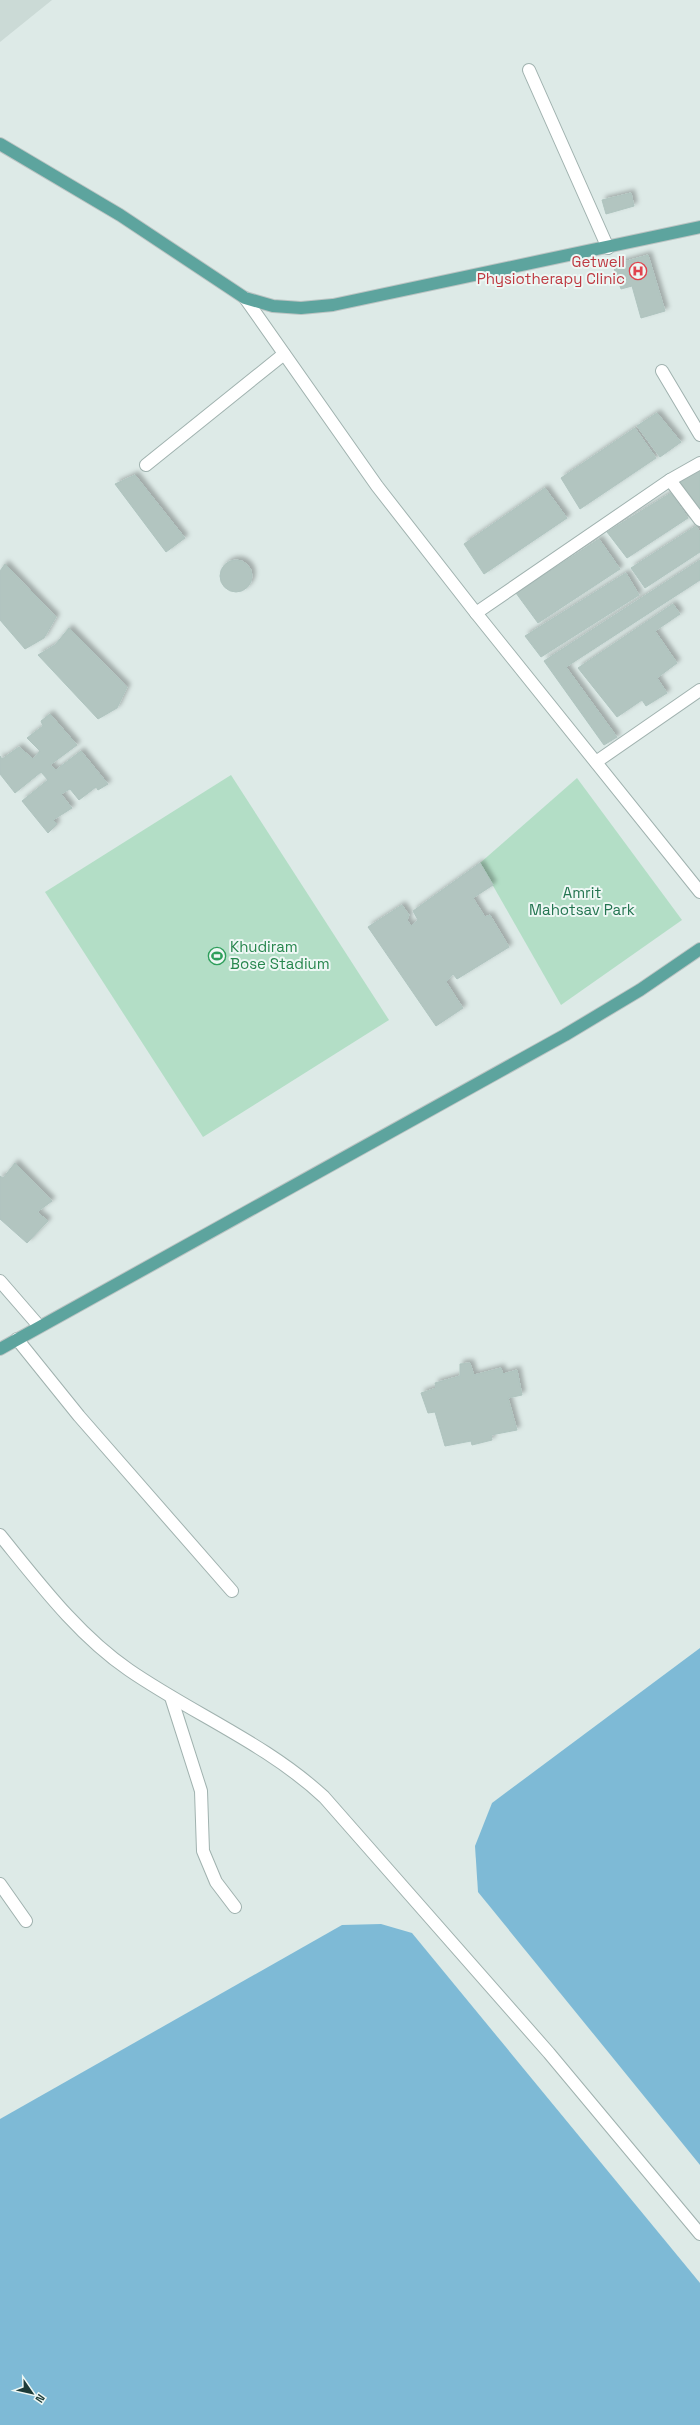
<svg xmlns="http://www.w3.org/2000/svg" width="700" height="2425" viewBox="0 0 700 2425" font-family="'Space Grotesk',sans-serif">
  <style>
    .built { fill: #cbdad6 }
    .green { fill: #b3dec6 }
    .water { fill: #7ebad6 }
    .building { fill: #b2c5c0; stroke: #afc4bf; filter: url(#shadow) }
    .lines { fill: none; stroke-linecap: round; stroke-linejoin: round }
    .minor-casing { stroke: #a0b2af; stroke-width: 14 }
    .major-casing { stroke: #bbc4c3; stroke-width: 14 }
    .minor { stroke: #fff; stroke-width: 12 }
    .major { stroke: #5da49e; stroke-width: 12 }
    .labels { text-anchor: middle; stroke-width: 4; stroke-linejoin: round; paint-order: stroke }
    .health-label { font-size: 15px; fill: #be3a42; stroke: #edf7f4; text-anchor: end }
    .park-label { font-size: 15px; fill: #247551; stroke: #edf7f4 }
    .leisure-label { font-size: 15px; fill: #27864d; stroke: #edf7f4; text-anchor: start }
  </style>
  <defs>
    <filter id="shadow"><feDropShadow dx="3.5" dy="-3.5" stdDeviation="2" flood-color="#0004"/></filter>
  </defs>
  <rect width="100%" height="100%" fill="#ddeae7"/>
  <path class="built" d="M0,0H52L0,42Z"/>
  <g class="green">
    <path d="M231,775L389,1020L203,1137L45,892Z"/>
    <path d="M577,778L682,920L561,1005L480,863Z"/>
  </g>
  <g class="water">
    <path d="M700,1648V2165L478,1892L475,1846L492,1803Z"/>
    <path d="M381,1924L412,1933L700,2283V2425H0V2119L342,1925Z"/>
  </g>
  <g class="building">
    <path d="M631,193L634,206L606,214L602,200Z"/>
    <path d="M648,255L665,311L641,318L632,286L621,289L613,265Z"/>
    <path d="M657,413L681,442L660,457L637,426Z"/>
    <path d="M635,428L656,458L580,509L561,478Z"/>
    <path d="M700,469V512L678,484Z"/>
    <path d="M135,475L185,538L166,552L115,484Z"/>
    <path d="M545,488L567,518L484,574L464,544Z"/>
    <path d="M671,493L688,518L627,558L607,532Z"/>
    <path d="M696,526L700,532V552L645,588L631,568Z"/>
    <path d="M599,539L620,569L538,623L516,593Z"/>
    <path d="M700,560V580L566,667L617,737L604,745L544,661Z"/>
    <circle cx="236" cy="576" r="16"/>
    <path d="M5,564L56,617L44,638L25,649L0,620V571Z"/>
    <path d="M626,573L639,595L541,657L525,636Z"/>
    <path d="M673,604L680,614L655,631L677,663L657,678L667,693L646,706L642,700L617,717L578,668Z"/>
    <path d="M69,628L127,687L117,708L98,719L38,655L55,645Z"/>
    <path d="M50,714L77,745L50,765L56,770L81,751L108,784L98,790L96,787L79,800L70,789L61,794L72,808L53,820L57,824L48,833L22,801L48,780L41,772L15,793L0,774V756L2,759L19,747L33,759L40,751L27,738L43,726L41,721Z"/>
    <path d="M480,863L493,885L473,898L485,917L490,915L509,947L457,979L453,974L446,982L463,1008L436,1026L368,927L402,905L409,915L407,920L411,926L418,920L413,911Z"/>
    <path d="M15,1163L52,1201L37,1212L48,1221L27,1243L0,1219V1176L3,1178Z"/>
    <path d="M470,1363L474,1375L501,1368L503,1374L517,1370L522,1395L508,1398L517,1430L491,1435L492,1440L472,1445L471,1441L445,1446L435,1412L428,1413L421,1393L436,1388L435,1383L460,1376V1364Z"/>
  </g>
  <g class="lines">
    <defs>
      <g id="minor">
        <path d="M529,70L608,248"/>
        <path d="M245,298L377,486L476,613L700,892"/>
        <path d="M662,371L700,435"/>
        <path d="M146,465L284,354"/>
        <path d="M670,480L700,520"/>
        <path d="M476,613L670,480L700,463"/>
        <path d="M596,762L700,690"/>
        <path d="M0,1281L39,1326"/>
        <path d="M17,1339L79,1416L232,1591"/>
        <path d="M0,1535C39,1583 78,1635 129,1670C193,1714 267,1744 324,1797L549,2053L700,2234"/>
        <path d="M171,1697L201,1791L203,1851L216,1882L235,1907"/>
        <path d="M0,1884L26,1921"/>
      </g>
      <g id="major">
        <path d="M0,144L120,215L245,298L273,306L301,308L333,305L700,227"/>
        <path d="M0,1349L565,1035L640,990L700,949"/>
      </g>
    </defs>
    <use href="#minor" class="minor-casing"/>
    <use href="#major" class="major-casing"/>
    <use href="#minor" class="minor"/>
    <use href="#major" class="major"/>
  </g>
  <defs>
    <symbol id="hospital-ring" viewBox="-11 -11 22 22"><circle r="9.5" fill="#edf7f4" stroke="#e0444e" stroke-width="1.5"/><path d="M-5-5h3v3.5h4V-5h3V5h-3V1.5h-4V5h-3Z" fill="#e0444e"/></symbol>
    <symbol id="stadium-ring" viewBox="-11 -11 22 22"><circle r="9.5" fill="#edf7f4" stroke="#2e9e5b" stroke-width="1.5"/><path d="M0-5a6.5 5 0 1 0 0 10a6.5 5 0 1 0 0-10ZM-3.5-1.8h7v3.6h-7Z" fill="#2e9e5b"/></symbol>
  </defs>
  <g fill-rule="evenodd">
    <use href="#hospital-ring" x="628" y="261" width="20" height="20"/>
    <use href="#stadium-ring" x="207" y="946" width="20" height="20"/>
  </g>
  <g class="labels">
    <g class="health-label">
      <text x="625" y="267">Getwell<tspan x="625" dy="17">Physiotherapy Clinic</tspan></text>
    </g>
    <g class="park-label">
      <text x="582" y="898">Amrit<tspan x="582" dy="17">Mahotsav Park</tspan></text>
    </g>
    <g class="leisure-label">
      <text x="230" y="952">Khudiram<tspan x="230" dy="17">Bose Stadium</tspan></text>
    </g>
  </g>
  <g transform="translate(32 2393) rotate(124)" stroke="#edf7f4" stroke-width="3" paint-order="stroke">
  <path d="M0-3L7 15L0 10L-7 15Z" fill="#1d3b38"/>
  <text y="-6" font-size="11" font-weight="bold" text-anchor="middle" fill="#1d3b38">N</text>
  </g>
</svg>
